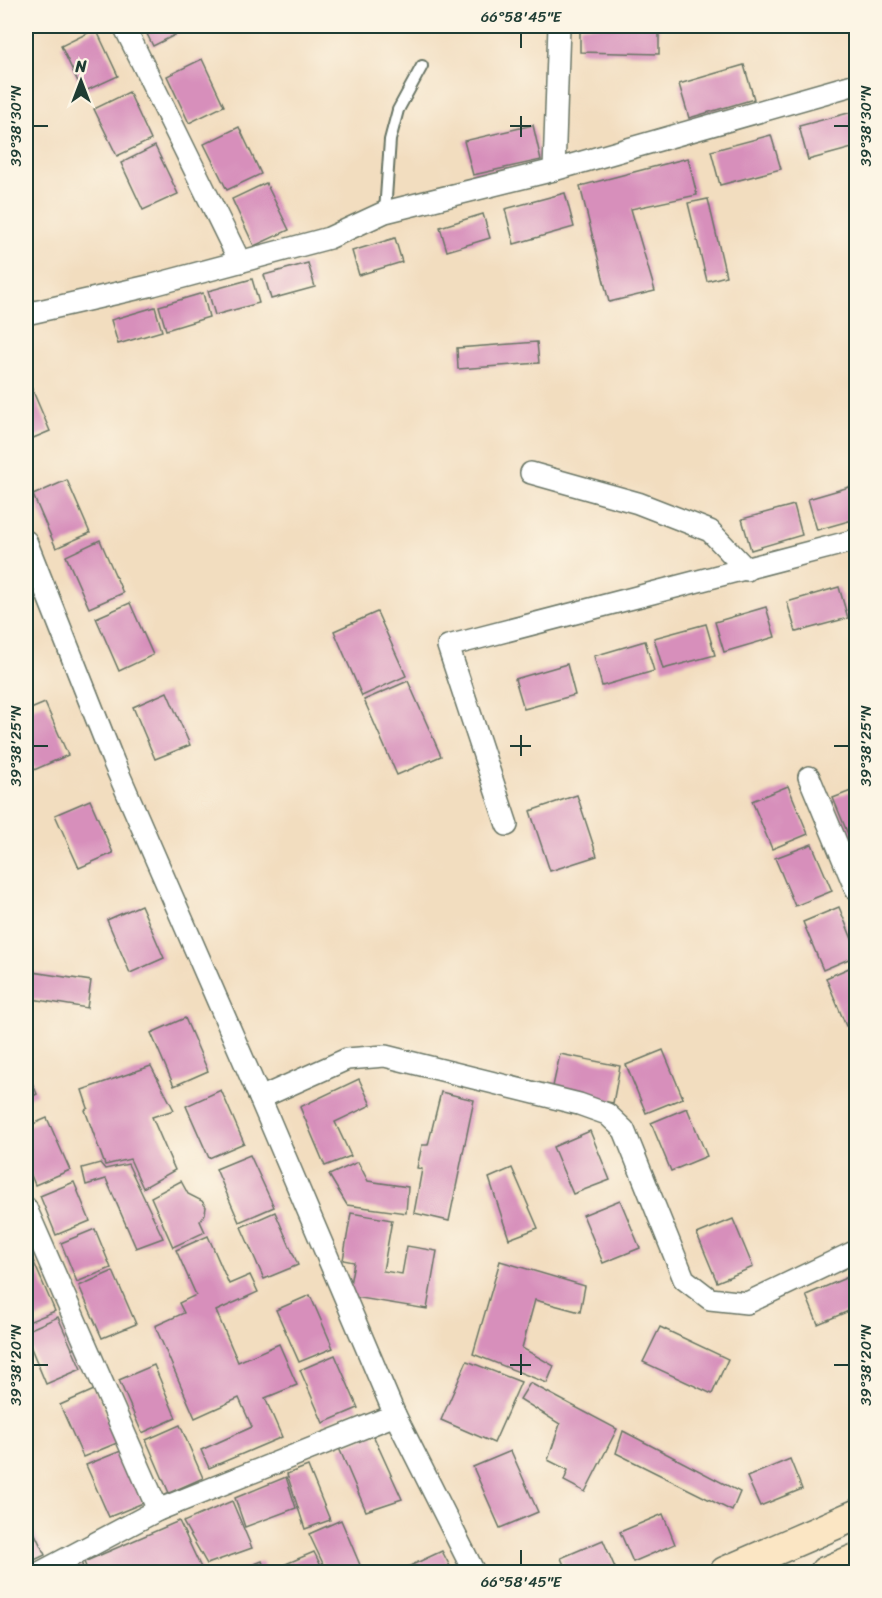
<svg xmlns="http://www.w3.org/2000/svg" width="882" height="1598" viewBox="0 0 882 1598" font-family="Sriracha,sans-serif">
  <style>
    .building { fill: #d78fbb }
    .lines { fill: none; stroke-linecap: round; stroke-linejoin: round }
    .service-casing { stroke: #697565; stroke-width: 14 }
    .minor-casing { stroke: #697565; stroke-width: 24 }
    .secondary-casing { stroke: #697565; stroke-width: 33 }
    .service { stroke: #fff; stroke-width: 10 }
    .minor { stroke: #fff; stroke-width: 21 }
    .secondary { stroke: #fbe6c4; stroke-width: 30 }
    .ticks { fill: none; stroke: #1f3d34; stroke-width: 2 }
    .neatline { fill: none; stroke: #1f3d34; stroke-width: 2 }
    .ticks-label { font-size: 15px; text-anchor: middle; fill: #1f3d34 }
  </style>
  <rect width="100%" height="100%" fill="#fcf5e5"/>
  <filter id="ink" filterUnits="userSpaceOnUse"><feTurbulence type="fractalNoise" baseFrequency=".0167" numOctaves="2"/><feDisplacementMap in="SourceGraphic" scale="12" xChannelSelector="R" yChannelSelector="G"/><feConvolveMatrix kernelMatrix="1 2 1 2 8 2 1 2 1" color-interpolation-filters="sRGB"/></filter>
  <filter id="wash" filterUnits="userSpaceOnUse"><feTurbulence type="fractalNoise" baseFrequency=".008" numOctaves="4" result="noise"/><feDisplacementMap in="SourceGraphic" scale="24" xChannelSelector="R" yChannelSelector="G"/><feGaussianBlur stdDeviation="1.35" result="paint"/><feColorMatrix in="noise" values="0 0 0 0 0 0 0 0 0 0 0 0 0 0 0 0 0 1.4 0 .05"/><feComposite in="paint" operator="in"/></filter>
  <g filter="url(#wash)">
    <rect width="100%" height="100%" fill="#f2ddbf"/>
    <g id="blocks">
      <g class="building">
        <path d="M143,26H185L187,29L153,46Z"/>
        <path d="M580,26H659V54L580,52Z"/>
        <path d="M96,29L118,76L83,92L61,46Z"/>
        <path d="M856,30V62L847,32Z"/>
        <path d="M202,59L224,106L189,123L167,76Z"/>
        <path d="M744,65L754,99L689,118L679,84Z"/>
        <path d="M129,92L151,140L117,156L94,109Z"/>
        <path d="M856,111V147L808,160L799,126Z"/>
        <path d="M533,125L541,160L473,175L464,141Z"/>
        <path d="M239,127L261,174L227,190L204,144Z"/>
        <path d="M771,135L781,169L720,185L711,151Z"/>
        <path d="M155,146L178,194L143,210L121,163Z"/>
        <path d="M688,158L697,195L631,209L655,291L609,302L580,186Z"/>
        <path d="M266,183L289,230L254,246L232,199Z"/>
        <path d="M565,193L574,227L514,244L505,209Z"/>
        <path d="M708,199L726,276L707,281L688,203Z"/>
        <path d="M483,214L490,238L447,251L440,227Z"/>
        <path d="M395,238L402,262L359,275L352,251Z"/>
        <path d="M308,263L315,287L271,299L264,275Z"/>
        <path d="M252,279L259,303L215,315L208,291Z"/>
        <path d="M203,293L209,317L166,330L159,306Z"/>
        <path d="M155,307L162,331L118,344L111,320Z"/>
        <path d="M537,342L539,363L458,369L457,348Z"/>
        <path d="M26,375L50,431L26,441Z"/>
        <path d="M67,480L90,533L56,548L33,495Z"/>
        <path d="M856,485V519L817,530L808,499Z"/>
        <path d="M794,505L802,535L751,550L742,519Z"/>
        <path d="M100,540L123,593L89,608L66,556Z"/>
        <path d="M839,587L848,618L796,632L787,602Z"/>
        <path d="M130,603L153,655L119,671L96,618Z"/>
        <path d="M766,607L775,637L724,652L715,622Z"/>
        <path d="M377,612L406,676L362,696L334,631Z"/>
        <path d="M706,624L715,655L663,669L654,638Z"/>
        <path d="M645,641L654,671L602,686L594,656Z"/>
        <path d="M567,664L575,695L524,709L515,679Z"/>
        <path d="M408,681L441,756L397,775L364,700Z"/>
        <path d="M167,692L190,745L155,759L133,707Z"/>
        <path d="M45,703L68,755L34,770L26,751V711Z"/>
        <path d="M788,786L808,834L772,849L752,801Z"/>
        <path d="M856,789V845L853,846L833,798Z"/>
        <path d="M577,795L597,856L550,871L530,811Z"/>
        <path d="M90,800L113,853L79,868L55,815Z"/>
        <path d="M812,844L832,891L795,906L775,858Z"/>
        <path d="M141,905L164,958L130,973L107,920Z"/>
        <path d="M839,907L856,949V956L823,970L803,922Z"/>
        <path d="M856,965V1021L846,1026L826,978Z"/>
        <path d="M26,971L91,981L87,1008L26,998Z"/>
        <path d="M185,1018L208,1071L174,1086L151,1033Z"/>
        <path d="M856,1029V1049L849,1032Z"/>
        <path d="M663,1050L683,1098L646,1113L626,1065Z"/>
        <path d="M560,1054L620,1066L613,1103L552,1091Z"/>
        <path d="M151,1066L174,1110L152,1117L175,1170L143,1188L130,1159L105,1165L85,1110L88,1108L82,1090Z"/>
        <path d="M26,1068L37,1094L26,1099Z"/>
        <path d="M359,1079L371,1105L335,1122L351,1156L325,1166L300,1107Z"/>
        <path d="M221,1090L244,1143L209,1158L186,1106Z"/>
        <path d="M441,1092L474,1100L449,1221L414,1213L422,1169L417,1168L422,1145H428Z"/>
        <path d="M687,1108L707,1156L671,1171L651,1123Z"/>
        <path d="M47,1118L70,1170L35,1185L26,1163V1127Z"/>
        <path d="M590,1131L610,1180L573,1194L553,1147Z"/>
        <path d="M250,1155L274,1207L239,1222L216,1169Z"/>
        <path d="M358,1162L368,1181L408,1187L406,1213L347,1205L329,1175Z"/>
        <path d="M100,1163L105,1169L128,1164L163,1238L136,1248L106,1179L86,1185L82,1168Z"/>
        <path d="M512,1168L538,1228L509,1239L489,1178Z"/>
        <path d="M181,1181L188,1194L202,1201L206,1207L205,1214L200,1221L205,1232L173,1247L151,1197Z"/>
        <path d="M74,1182L90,1221L56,1235L40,1196Z"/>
        <path d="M620,1200L640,1248L603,1263L583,1215Z"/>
        <path d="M275,1212L298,1265L264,1279L241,1227Z"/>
        <path d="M351,1213L392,1220L383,1271L402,1274L407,1246L437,1251L427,1309L348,1296L354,1262L343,1260Z"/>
        <path d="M733,1219L753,1267L717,1282L697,1234Z"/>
        <path d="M95,1229L111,1268L77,1282L61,1243Z"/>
        <path d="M208,1236L229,1284L250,1275L258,1292L216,1311L238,1362L279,1344L297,1385L265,1398L282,1437L209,1468L201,1450L252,1427L239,1398L195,1418L155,1326L184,1313L179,1303L196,1295L176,1250Z"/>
        <path d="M32,1258L55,1311L26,1323V1261Z"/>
        <path d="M500,1261L585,1286L580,1312L535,1300L522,1348L554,1366L547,1383L473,1354Z"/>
        <path d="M113,1271L136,1324L102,1338L79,1286Z"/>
        <path d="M848,1277L856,1296V1308L818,1324L806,1295Z"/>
        <path d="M310,1295L333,1348L299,1362L276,1310Z"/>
        <path d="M58,1317L81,1369L46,1384L26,1336V1331Z"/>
        <path d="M660,1327L728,1359L712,1394L643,1362Z"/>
        <path d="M335,1355L358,1408L323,1423L300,1370Z"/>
        <path d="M467,1361L521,1382L494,1443L441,1420Z"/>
        <path d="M154,1365L176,1418L142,1433L119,1380Z"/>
        <path d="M530,1383L617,1429L585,1492L564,1481L568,1470L548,1460L560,1424L520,1399Z"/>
        <path d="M94,1390L117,1443L83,1457L60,1405Z"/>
        <path d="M180,1425L203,1478L169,1493L146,1440Z"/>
        <path d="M623,1431L740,1492L732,1511L616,1453Z"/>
        <path d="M373,1435L402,1499L366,1511L339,1448Z"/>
        <path d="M121,1451L143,1503L109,1517L86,1465Z"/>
        <path d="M511,1451L538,1512L500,1528L473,1467Z"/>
        <path d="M790,1459L802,1489L760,1506L747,1477Z"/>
        <path d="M308,1466L330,1520L305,1529L287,1474Z"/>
        <path d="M286,1477L296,1508L245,1527L235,1498Z"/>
        <path d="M232,1501L252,1548L207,1564L183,1522Z"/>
        <path d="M663,1514L675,1544L633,1562L620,1532Z"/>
        <path d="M26,1515L45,1555L26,1564Z"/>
        <path d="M341,1520L363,1572H327L309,1534Z"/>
        <path d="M179,1521L203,1572H88L84,1562Z"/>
        <path d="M603,1540L616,1570L609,1572H567L561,1558Z"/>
        <path d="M442,1551L453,1572H397Z"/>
        <path d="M314,1552L324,1572H267Z"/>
        <path d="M81,1561L84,1572H56Z"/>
        <path d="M262,1561L266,1572H235Z"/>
      </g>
    </g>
  </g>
  <g filter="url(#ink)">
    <use href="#blocks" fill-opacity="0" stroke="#697565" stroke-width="1.5"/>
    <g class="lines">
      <defs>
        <path id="service" d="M385,212L390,140L398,110L422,66"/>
        <g id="minor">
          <path d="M124,26L240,262"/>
          <path d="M554,170L559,26"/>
          <path d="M26,314L153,285L329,238L385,212L554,170L856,84"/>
          <path d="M531,473L638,503L710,531L747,570"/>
          <path d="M26,541L114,763L260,1098L395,1415L474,1572"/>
          <path d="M809,777L856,890"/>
          <path d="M507,825L448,646L856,540"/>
          <path d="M260,1098L347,1059L385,1056L579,1104L607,1114L624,1130L684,1279L710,1299L747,1303L856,1251"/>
          <path d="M26,1208L158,1510"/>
          <path d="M41,1572L158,1510L395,1415"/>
        </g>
        <g id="secondary">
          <path d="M725,1572L856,1515"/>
          <path d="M825,1572L856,1559"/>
        </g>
      </defs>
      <use href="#service" class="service-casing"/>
      <use href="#minor" class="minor-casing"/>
      <use href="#secondary" class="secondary-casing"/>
      <use href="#service" class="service"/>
      <use href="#minor" class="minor"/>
      <use href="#secondary" class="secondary"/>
    </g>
  </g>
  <path class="ticks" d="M521,33V48M521,116V137M33,126H48M510,126H531M834,126H849M521,735V756M33,746H48M510,746H531M834,746H849M521,1354V1375M33,1365H48M510,1365H531M834,1365H849M521,1550V1565"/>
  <rect width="882" height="1598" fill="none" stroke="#fcf5e5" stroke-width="66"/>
  <g transform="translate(81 81)" stroke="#fcf5e5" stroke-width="4.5" paint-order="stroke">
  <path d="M0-4.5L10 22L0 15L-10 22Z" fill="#1f3d34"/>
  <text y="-9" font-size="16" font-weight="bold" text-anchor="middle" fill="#1f3d34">N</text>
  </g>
  <rect x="33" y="33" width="816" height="1532" class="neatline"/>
  <g class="ticks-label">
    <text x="521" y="22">66°58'45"E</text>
    <text transform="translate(16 126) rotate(-90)" y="5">39°38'30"N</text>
    <text transform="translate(866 126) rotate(-90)" y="5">39°38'30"N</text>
    <text transform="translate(16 746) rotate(-90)" y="5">39°38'25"N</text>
    <text transform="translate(866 746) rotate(-90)" y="5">39°38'25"N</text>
    <text transform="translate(16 1365) rotate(-90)" y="5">39°38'20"N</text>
    <text transform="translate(866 1365) rotate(-90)" y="5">39°38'20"N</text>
    <text x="521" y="1587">66°58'45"E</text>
  </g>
</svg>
